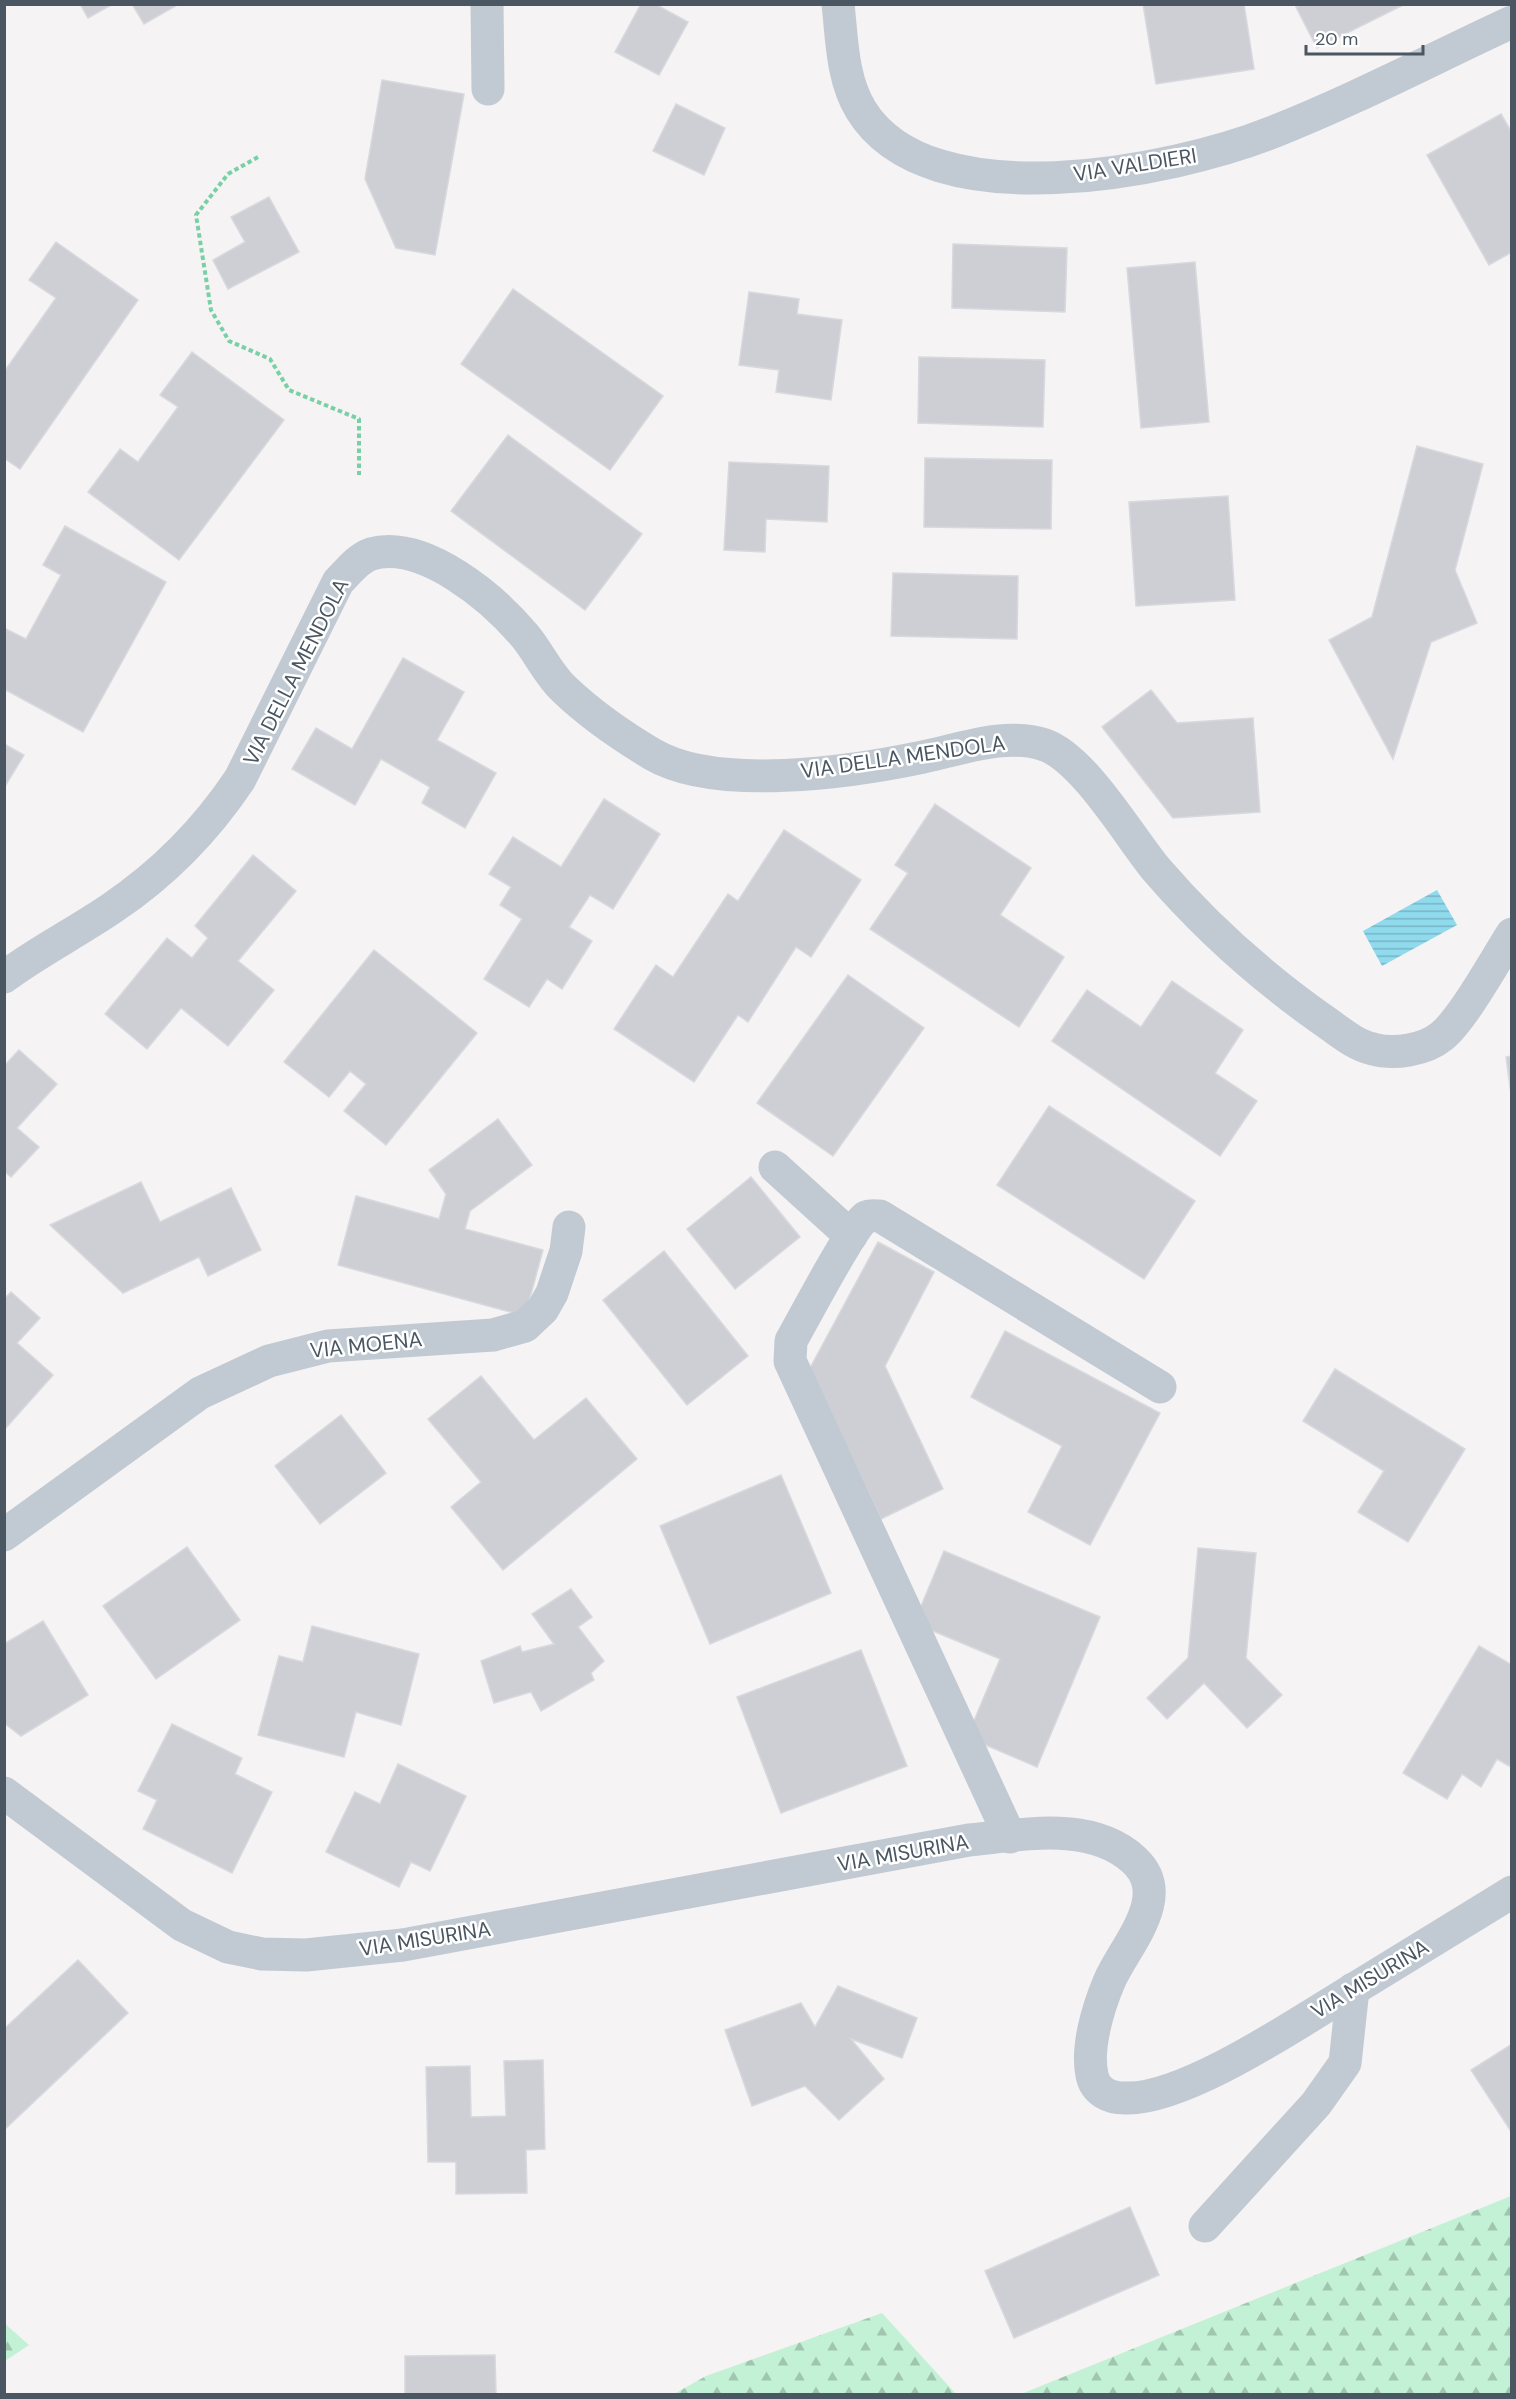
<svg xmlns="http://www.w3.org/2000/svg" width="1516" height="2399" viewBox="0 0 1516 2399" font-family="'DM Sans',sans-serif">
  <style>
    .forest { fill: url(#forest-firs) }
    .water { fill: url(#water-rules) }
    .building { fill: #cdcfd5; stroke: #d7d9de; stroke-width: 1.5 }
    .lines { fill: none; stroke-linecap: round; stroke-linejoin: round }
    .path { stroke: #7ad0a6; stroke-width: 4; stroke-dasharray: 4.5 3; stroke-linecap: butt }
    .minor { stroke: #c1cad2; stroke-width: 33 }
    .labels { text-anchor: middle; stroke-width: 5; stroke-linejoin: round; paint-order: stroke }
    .street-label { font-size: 21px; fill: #4a5661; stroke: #fff }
  </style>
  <defs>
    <pattern id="forest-firs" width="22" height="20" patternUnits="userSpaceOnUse" patternTransform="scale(1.5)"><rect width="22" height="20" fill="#c3f1d5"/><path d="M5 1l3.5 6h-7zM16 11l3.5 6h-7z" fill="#a0c6b0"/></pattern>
    <pattern id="water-rules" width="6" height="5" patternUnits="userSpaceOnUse" patternTransform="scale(1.5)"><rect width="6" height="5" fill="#90daee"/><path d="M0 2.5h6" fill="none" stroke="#78b4c4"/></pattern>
  </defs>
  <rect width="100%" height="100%" fill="#f5f3f3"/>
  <g class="forest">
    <path d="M1511,2196V2394H1021Z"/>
    <path d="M882,2313L956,2394H674L706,2376Z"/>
    <path d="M4,2323L29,2345L5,2361H4Z"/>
  </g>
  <path class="water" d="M1437,890L1457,925L1382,966L1363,931Z"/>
  <g class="building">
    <path d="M80,4H113L88,18Z"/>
    <path d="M132,4H179L144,24Z"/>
    <path d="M641,4H655L688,22L659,75L615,52Z"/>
    <path d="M1143,4H1244L1254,69L1156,84Z"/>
    <path d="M1301,4H1405L1317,48L1296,7Z"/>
    <path d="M382,80L464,94L435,255L396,248L365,179Z"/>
    <path d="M676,104L725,128L704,175L653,151Z"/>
    <path d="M1501,114L1512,133V252L1489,265L1427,155Z"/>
    <path d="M269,197L299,252L228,289L213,260L245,242L231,217Z"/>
    <path d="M56,242L138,300L20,469L4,458V372L56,298L29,280Z"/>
    <path d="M953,244L1067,248L1065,312L952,308Z"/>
    <path d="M1195,262L1209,422L1141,428L1127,268Z"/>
    <path d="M513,289L663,396L610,470L461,364Z"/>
    <path d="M749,292L799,299L797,314L842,320L831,400L776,392L779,370L739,365Z"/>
    <path d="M192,352L284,420L179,560L88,492L120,449L138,462L178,407L160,395Z"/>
    <path d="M919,357L1045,360L1043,427L918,423Z"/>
    <path d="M508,435L642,534L585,610L451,511Z"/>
    <path d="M1417,446L1483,464L1455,570L1477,623L1431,642L1393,759L1329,640L1372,617Z"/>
    <path d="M925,458L1052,460L1051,529L924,527Z"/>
    <path d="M729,462L829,466L827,522L766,519L765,552L724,550Z"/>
    <path d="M1228,496L1235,600L1136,606L1129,502Z"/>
    <path d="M65,526L166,582L83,732L4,689V628L26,639L61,575L43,565Z"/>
    <path d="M893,573L1018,576L1017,639L891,636Z"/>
    <path d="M403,658L464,692L437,740L496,773L465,828L422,803L430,787L381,759L355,805L292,769L316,728L352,749Z"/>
    <path d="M1151,690L1177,723L1253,718L1260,812L1173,818L1102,727Z"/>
    <path d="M4,744L24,755L4,788Z"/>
    <path d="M604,799L660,834L613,909L590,895L569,927L592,941L562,989L547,979L529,1007L484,979L522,919L500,905L511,887L489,874L513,837L561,867Z"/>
    <path d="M935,804L1031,868L1000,915L1064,957L1019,1027L870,929L908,873L895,865Z"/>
    <path d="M784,830L861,880L811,957L796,947L748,1022L738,1015L694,1082L614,1029L656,965L673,977L728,894L738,901Z"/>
    <path d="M253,855L296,891L238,961L274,990L228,1046L181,1008L147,1049L105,1014L167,938L192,958L208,938L195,926Z"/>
    <path d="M374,950L477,1033L386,1145L344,1111L366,1084L350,1071L329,1097L284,1062Z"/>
    <path d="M848,975L924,1028L833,1156L757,1103Z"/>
    <path d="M1172,981L1243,1030L1215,1073L1257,1101L1220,1156L1052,1041L1087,990L1141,1027Z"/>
    <path d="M19,1050L57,1084L17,1128L39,1147L11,1177L4,1171V1066Z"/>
    <path d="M1512,1056V1101L1506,1057Z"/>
    <path d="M1049,1106L1195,1201L1144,1279L997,1185Z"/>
    <path d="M498,1119L532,1165L470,1211L465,1229L543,1250L525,1316L338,1265L356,1196L439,1219L446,1194L429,1170Z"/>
    <path d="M751,1177L800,1237L735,1289L687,1229Z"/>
    <path d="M141,1182L160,1222L231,1188L261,1250L208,1276L199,1257L123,1293L50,1225Z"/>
    <path d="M878,1242L934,1272L885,1366L943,1489L881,1519L810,1368Z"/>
    <path d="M664,1251L748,1356L687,1405L603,1300Z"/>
    <path d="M11,1292L40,1318L17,1343L53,1375L4,1430V1299Z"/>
    <path d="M1005,1331L1160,1413L1090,1545L1028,1512L1062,1446L971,1397Z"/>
    <path d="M1335,1369L1465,1449L1408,1542L1358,1512L1384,1471L1303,1421Z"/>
    <path d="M481,1376L534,1440L586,1398L637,1459L503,1570L451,1507L481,1482L428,1419Z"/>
    <path d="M341,1415L386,1473L320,1524L275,1466Z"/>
    <path d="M781,1475L831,1593L710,1644L660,1526Z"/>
    <path d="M187,1547L240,1620L156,1679L103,1606Z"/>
    <path d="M1198,1548L1256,1553L1246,1658L1282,1695L1247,1728L1204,1683L1167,1719L1147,1698L1188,1658Z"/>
    <path d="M944,1551L1100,1617L1037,1767L967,1737L1000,1659L914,1623Z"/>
    <path d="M571,1589L592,1617L578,1627L604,1661L591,1673L594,1680L541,1711L531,1692L494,1703L481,1661L520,1646L522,1652L554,1644L532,1614Z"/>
    <path d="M43,1621L88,1695L21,1736L4,1723V1644Z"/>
    <path d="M312,1626L419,1654L401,1725L356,1712L344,1757L258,1735L279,1656L303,1662Z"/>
    <path d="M1479,1646L1512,1665V1762L1509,1766L1497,1759L1481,1787L1462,1774L1447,1799L1403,1773Z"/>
    <path d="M861,1650L907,1766L781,1813L737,1697Z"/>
    <path d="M172,1724L242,1758L235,1774L272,1792L232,1873L143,1829L157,1800L138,1791Z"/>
    <path d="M398,1764L466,1796L430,1871L411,1862L399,1887L326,1852L355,1792L380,1804Z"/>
    <path d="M78,1960L128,2013L4,2130V2029Z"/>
    <path d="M838,1986L917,2018L902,2058L851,2039L884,2079L839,2120L805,2086L752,2106L725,2030L801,2003L815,2027Z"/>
    <path d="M1512,2044V2133L1471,2070Z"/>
    <path d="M543,2060L545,2149L526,2150L527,2193L456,2194V2162H428L426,2067L470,2066L471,2117L506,2116L504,2061Z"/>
    <path d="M1130,2207L1159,2275L1014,2338L985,2271Z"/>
    <path d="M495,2355L496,2394H405V2356Z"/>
  </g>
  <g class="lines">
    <path class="path" d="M258,157L228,174L196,215L211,310L229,341L270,359L289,390L359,419V475"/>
    <g class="minor">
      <path d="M487,4L488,89"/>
      <path d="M838,4C842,40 842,79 861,110C929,221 1173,172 1273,132C1354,100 1432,59 1512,22"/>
      <path d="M4,977C39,951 77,932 112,908C164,873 206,830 240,779L338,582C348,572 357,559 371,554C424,539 494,599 525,636C539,653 548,674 564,689C589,713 622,736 652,754C716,792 852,772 923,757C962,749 1006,732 1045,745C1084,759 1129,836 1156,869C1204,925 1262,977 1323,1020C1338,1030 1354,1045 1373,1049C1394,1055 1425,1050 1442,1036C1463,1019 1496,959 1512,934"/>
      <path d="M775,1167L851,1236"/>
      <path d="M4,1535L200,1393L269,1361L328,1346L493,1335L525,1326L543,1309L552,1293L566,1251L569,1227"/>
      <path d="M4,1793L182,1925L228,1947L262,1954L306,1955L403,1945L969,1840C1022,1835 1091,1820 1134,1860C1174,1897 1124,1946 1109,1982C1098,2008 1086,2048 1092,2075C1095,2091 1109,2098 1125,2098C1183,2101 1298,2023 1349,1992C1403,1959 1457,1926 1512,1892"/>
      <path d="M1010,1837L790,1361L791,1341C803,1320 852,1226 866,1217C870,1215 875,1216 880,1216L1160,1387"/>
      <path d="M1205,2226L1316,2104L1345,2063L1353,1989"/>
    </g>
  </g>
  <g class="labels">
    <g class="street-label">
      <text transform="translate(1135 165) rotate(-9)" y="7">VIA VALDIERI</text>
      <text transform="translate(296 672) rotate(-63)" y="7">VIA DELLA MENDOLA</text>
      <text transform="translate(903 757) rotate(-8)" y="7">VIA DELLA MENDOLA</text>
      <text transform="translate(366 1345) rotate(-6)" y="7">VIA MOENA</text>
      <text transform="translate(903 1853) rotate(-10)" y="7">VIA MISURINA</text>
      <text transform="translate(425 1939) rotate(-9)" y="7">VIA MISURINA</text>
      <text transform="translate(1370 1979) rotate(-31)" y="7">VIA MISURINA</text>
    </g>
  </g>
  <rect width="1516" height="2399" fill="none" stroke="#4a5661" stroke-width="12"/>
  <path d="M1306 45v9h117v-9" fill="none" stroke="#4a5661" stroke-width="3"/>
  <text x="1315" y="45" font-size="18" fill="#4a5661" stroke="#ffffff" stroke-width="4.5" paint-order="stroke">20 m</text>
</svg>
